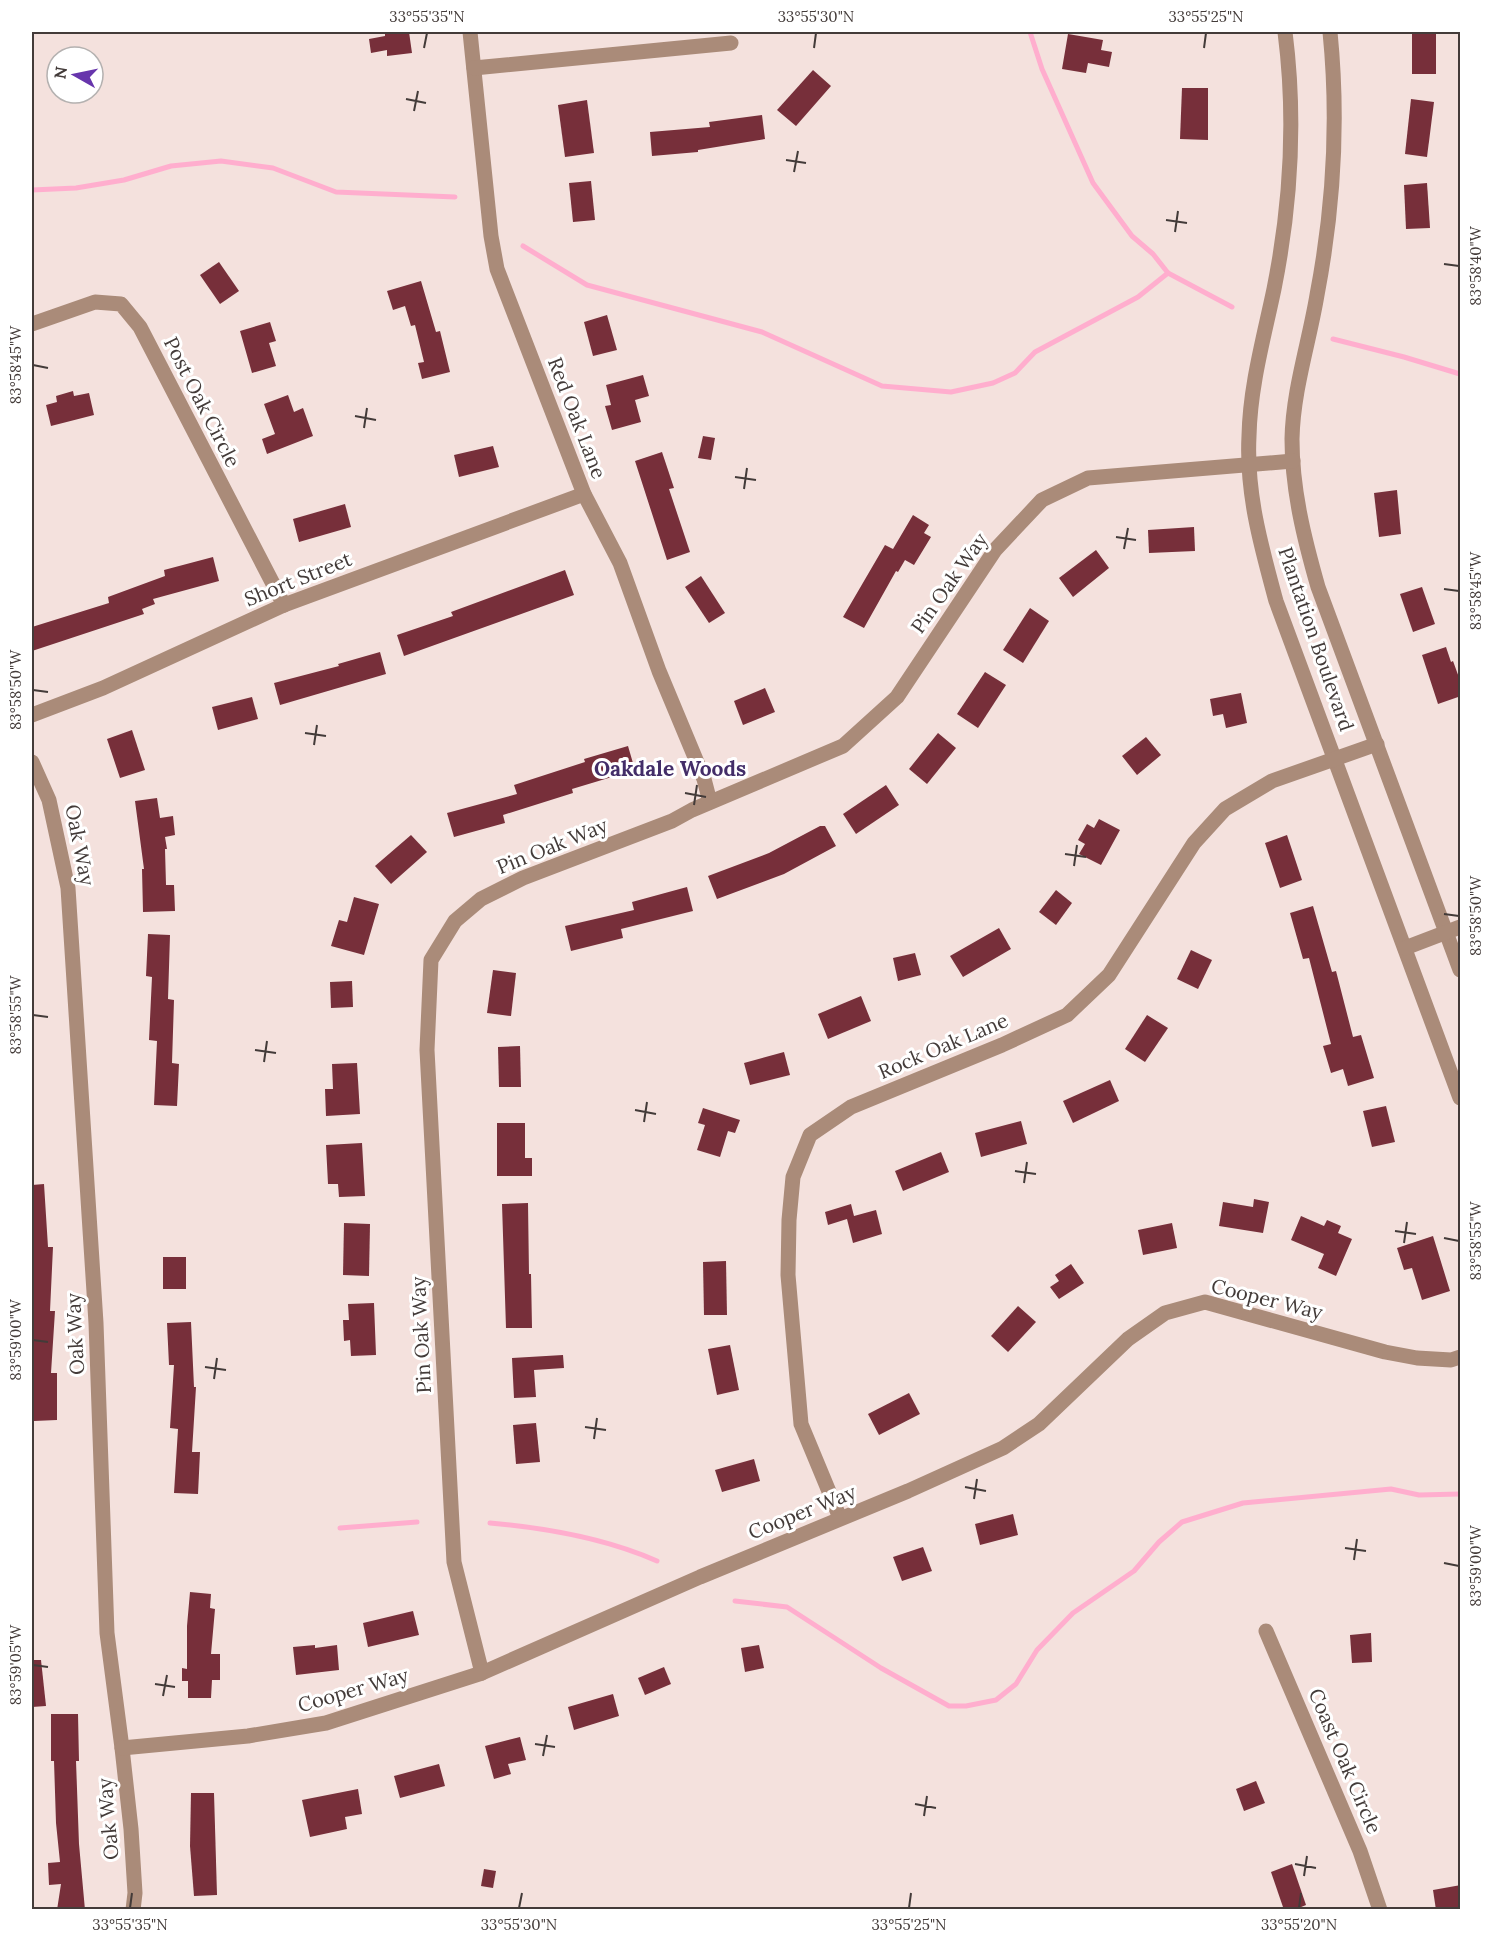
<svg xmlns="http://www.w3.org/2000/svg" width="1492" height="1941" viewBox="0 0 1492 1941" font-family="Lora,serif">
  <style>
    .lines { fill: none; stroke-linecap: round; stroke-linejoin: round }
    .stream { stroke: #ffaece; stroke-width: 5 }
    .building { fill: #772f3a }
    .minor { stroke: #aa8b79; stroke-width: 15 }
    .ticks { fill: none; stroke: #433b39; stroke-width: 2 }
    .labels { text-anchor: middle; stroke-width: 6; stroke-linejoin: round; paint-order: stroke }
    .street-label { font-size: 20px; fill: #433b39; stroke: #fff }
    .neighbourhood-label { font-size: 21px; font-weight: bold; fill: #432d68; stroke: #fff }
    .neatline { fill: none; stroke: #433b39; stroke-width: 2 }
    .ticks-label { font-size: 15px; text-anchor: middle; fill: #433b39 }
  </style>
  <rect width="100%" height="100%" fill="#f4e1dd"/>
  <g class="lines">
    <g class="stream">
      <path d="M1030,32L1042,69L1093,183L1132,236L1153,254L1168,273L1232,307"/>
      <path d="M32,190L76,188L124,180L171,166L221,161L273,168L336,192L455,197"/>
      <path d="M523,246L587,285L762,332L882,386L951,392L993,383L1015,373L1035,352L1138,297L1168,273"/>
      <path d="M1333,339L1404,357L1460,374"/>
      <path d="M490,1523C547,1528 605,1538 657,1561"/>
      <path d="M340,1528L417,1522"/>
      <path d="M735,1601L787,1607L881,1668L949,1706H966L996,1700L1016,1684L1037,1650L1073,1613L1134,1571L1159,1542L1182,1522L1243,1503L1391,1489L1419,1495L1460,1494"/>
    </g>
  </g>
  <g class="building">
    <path d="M385,32H409L412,53L387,56V50L371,53L369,39L385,36Z"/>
    <rect x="1412" y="32" width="24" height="42"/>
    <path d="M1068,34L1103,40L1101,50L1112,52L1109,67L1088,63L1086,73L1062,69Z"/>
    <path d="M813,70L831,86L796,126L777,110Z"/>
    <path d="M1182,88H1208V140L1180,139Z"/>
    <path d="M1411,99L1434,102L1427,157L1405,154Z"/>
    <path d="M587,100L594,153L565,157L558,105Z"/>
    <path d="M762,115L765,139L698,150V152L652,156L650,132L710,127L709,122Z"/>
    <path d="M591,181L595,220L573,222L569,183Z"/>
    <path d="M1427,183L1430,228L1406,229L1404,185Z"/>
    <path d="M219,262L239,291L220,304L200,275Z"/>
    <path d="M421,281L436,332L440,331L450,372L422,379L418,363L424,362L415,325L411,326L405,306L393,310L387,291Z"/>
    <path d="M607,315L617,350L593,356L584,322Z"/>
    <path d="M270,322L276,341L269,343L276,366L252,373L240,331Z"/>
    <path d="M643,375L649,396L635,400L641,422L612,430L605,406L611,405L606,385Z"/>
    <path d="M73,391L74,396L89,393L94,415L51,426L46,405L57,402L56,396Z"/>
    <path d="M288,395L294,412L303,408L313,436L267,454L262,439L275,434L264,404Z"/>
    <path d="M703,436L715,438L711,460L698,458Z"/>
    <path d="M493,446L499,467L459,477L454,455Z"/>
    <path d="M662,452L674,488L669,489L690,552L667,560L635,461Z"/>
    <path d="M1397,490L1401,534L1379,537L1374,493Z"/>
    <path d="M345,504L351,527L299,542L293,519Z"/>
    <path d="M913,515L929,525L924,533L931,537L914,565L905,560L898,572L896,571L864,628L843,617L885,545L893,549Z"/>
    <path d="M1194,527L1195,551L1149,553L1148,530Z"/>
    <path d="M1096,550L1109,568L1073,597L1059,578Z"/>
    <path d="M213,557L219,581L153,599L155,604L142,609L144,614L32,651V627L109,603L108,597L165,576L164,570Z"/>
    <path d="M565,570L574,595L404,656L397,635L453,616L451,612Z"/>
    <path d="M701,576L725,613L709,623L685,587Z"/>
    <path d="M1422,587L1435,624L1413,632L1400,594Z"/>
    <path d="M1030,608L1049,621L1023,663L1003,650Z"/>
    <path d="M1446,647L1451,662L1453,661L1461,683V696L1438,704L1422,655Z"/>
    <path d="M380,652L386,674L280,705L274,683L339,666L338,664Z"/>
    <path d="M985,672L1006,685L978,728L957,714Z"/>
    <path d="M765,688L775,712L743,725L734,701Z"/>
    <path d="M1241,693L1247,723L1226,728L1223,714L1213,716L1210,699Z"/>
    <path d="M252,697L258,719L218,730L212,707Z"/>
    <path d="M132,730L145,770L120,778L107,739Z"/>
    <path d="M938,733L956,748L927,784L909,769Z"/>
    <path d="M1146,737L1161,755L1137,775L1122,756Z"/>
    <path d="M628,746L635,770L572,789L573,793L503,815L505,823L454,837L447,813L517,794L514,785L585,762L584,759Z"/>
    <path d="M886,785L899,805L856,834L843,814Z"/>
    <path d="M157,798L160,818L173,816L175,835L165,837L167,849H165L166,885H174L175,911L143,912L142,869H144L135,801Z"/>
    <path d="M1099,819L1120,830L1101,865L1079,854L1085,844L1078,840L1087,824L1094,828Z"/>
    <path d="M820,826H825L836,846L784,874L717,899L708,876L769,853Z"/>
    <path d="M411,835L427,852L391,884L375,866Z"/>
    <path d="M1287,835L1302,880L1280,888L1265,843Z"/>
    <path d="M687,887L693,911L621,929L623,938L571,951L565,926L634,910L632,902Z"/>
    <path d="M1056,890L1072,903L1056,925L1039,912Z"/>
    <path d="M354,897L379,904L364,955L331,946L339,920L347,922Z"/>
    <path d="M1313,906L1332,972L1336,971L1353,1037L1361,1035L1374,1078L1348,1086L1343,1069L1331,1073L1323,1046L1331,1044L1309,958L1303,959L1290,913Z"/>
    <path d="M999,928L1011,949L963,977L950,956Z"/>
    <path d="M148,934L170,935L168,999L174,1000L172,1063L179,1064L177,1106L154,1105L157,1041L149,1040L152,977L146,976Z"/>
    <path d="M1191,950L1212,960L1198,989L1177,979Z"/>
    <path d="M915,953L921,975L898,981L893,958Z"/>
    <path d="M493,970L516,973L511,1016L487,1013Z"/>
    <path d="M352,981L353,1007L331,1008L330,982Z"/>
    <path d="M861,996L871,1021L828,1039L818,1014Z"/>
    <path d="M1147,1015L1168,1028L1145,1062L1125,1049Z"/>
    <path d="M520,1046L521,1087H499L498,1047Z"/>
    <path d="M784,1052L790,1075L750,1085L744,1063Z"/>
    <path d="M357,1063L360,1114L326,1116L325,1089H333L332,1064Z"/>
    <path d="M1110,1080L1119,1101L1073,1123L1063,1101Z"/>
    <path d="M1386,1106L1395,1142L1372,1147L1363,1111Z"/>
    <path d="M703,1108L740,1120L735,1133L728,1131L720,1157L697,1150L705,1125L698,1123Z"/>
    <path d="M1021,1121L1027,1144L981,1157L975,1133Z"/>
    <path d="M497,1123H525V1158H532V1176H497Z"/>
    <path d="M362,1143L365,1196L339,1197L338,1184H328L326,1145Z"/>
    <path d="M941,1152L949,1172L903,1191L895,1171Z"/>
    <path d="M44,1184L48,1247H53L50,1311H55L51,1373H57V1420L34,1421V1406H32V1387H33L32,1357L33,1293H32V1185Z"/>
    <path d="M1254,1199L1269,1202L1263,1233L1219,1226L1223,1202L1253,1207Z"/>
    <path d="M528,1203L529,1274H531L532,1328H506L502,1204Z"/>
    <path d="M851,1204L854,1216L876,1210L882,1234L853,1243L847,1219L828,1225L825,1212Z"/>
    <path d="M1301,1216L1324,1226L1327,1220L1341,1226L1338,1233L1352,1239L1336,1276L1318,1268L1324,1254L1291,1240Z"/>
    <path d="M344,1223L370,1224L369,1276L343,1275Z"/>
    <path d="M1172,1223L1177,1248L1143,1255L1138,1230Z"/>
    <path d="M1433,1236L1450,1291L1422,1300L1412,1268L1404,1270L1397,1248Z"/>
    <rect x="163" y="1257" width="23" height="32"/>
    <path d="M726,1261L727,1315H704L703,1262Z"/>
    <path d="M1071,1264L1084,1283L1059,1299L1050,1287L1059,1281L1055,1275Z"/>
    <path d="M374,1303L376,1355L351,1356L350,1340L344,1341L343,1320H349L348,1304Z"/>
    <path d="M1018,1306L1036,1322L1008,1352L991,1336Z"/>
    <path d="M191,1322L194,1387H196L192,1452H200L198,1494L174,1493L178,1429L170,1428L174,1365H169L167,1323Z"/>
    <path d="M730,1345L739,1390L717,1395L708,1349Z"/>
    <path d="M563,1355L564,1368L534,1370L536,1397L514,1398L512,1358Z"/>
    <path d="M909,1393L920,1414L879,1435L868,1414Z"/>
    <path d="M536,1423L540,1462L516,1464L513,1425Z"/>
    <path d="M754,1459L760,1481L722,1492L715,1470Z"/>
    <path d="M1013,1514L1018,1535L980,1545L975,1524Z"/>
    <path d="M923,1547L932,1571L902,1581L893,1557Z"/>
    <path d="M190,1592L211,1594L210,1608L215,1609L211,1654H220V1680H212L211,1698H188V1681H182V1668L187,1669V1626Z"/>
    <path d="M413,1611L419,1635L368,1647L363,1623Z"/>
    <path d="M1371,1633L1372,1662L1352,1663L1350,1635Z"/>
    <path d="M315,1645V1648L337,1645L339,1670L296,1675L293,1647Z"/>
    <path d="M759,1645L764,1668L745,1672L741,1648Z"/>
    <path d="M32,1660H41L46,1706L32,1707Z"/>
    <path d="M664,1667L671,1684L645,1695L638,1678Z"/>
    <path d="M613,1694L619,1716L574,1730L568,1707Z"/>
    <path d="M51,1714H78L79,1761H76L79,1844L85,1910H57L61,1884L49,1885L48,1863L60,1862L56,1823L54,1761H51Z"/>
    <path d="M520,1737L526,1760L508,1764L511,1774L494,1779L485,1746Z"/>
    <path d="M439,1764L445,1786L400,1798L394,1776Z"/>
    <path d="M1256,1781L1265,1803L1244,1811L1236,1789Z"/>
    <path d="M358,1789L362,1814L345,1817L347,1829L310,1837L302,1800Z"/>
    <path d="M191,1793H214L217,1895L194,1896L190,1846Z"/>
    <path d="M1292,1864L1306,1905L1294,1910H1284L1271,1872Z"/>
    <path d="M484,1869L496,1871L493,1888L481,1886Z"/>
    <path d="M1461,1885V1910H1436L1433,1890Z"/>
  </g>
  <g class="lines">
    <g class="minor">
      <path d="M470,32L491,236L497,269L584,494L620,563L659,671L704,779L710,802"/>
      <path d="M1285,32C1296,118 1291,204 1274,289C1264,337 1250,386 1249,436C1246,493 1261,546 1276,601L1460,1098"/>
      <path d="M1330,32C1339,122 1334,206 1317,295C1309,343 1293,390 1292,439C1292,490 1304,538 1318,587L1460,970"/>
      <path d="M474,68L731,43"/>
      <path d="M32,324L95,302L121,304L140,327L284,605"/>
      <path d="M32,715L103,688L284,605L584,494"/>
      <path d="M32,762L49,800L68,888L96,1323L107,1633L122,1748L131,1829L135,1893L133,1910"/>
      <path d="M1405,948L1460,927"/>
      <path d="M840,1518L801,1424L788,1275L789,1220L793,1177L810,1135L851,1107L1002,1045L1067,1015L1109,975L1194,843L1225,809L1272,781L1377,744"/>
      <path d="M1266,1631L1360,1851L1380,1910"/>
      <path d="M482,1673L454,1562L427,1050L431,960L455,921L481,899L523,878L672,821L692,810L843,746L897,697L995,550L1042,500L1088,478L1293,461"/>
      <path d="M122,1748L248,1736L326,1723L482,1673L700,1577L908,1491L1003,1448L1039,1424L1128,1339L1165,1313L1205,1302L1385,1352L1417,1358L1451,1360L1460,1357"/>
    </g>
  </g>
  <path class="ticks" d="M424,48L427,33M814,48L816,33M1204,48L1206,33M406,99L426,103M414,111L418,91M786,160L806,163M794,172L798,151M1166,220L1187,223M1175,232L1178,211M1444,264L1459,266M33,365L48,368M355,416L376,420M364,428L367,408M735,477L756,480M744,489L747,468M1116,537L1136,540M1124,549L1128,528M1444,589L1459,591M33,690L48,692M305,733L326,736M314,745L317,725M685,793L706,797M694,805L697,785M1065,854L1086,857M1074,866L1077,845M1444,914L1459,916M33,1015L48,1017M255,1050L276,1053M264,1062L267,1041M635,1110L656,1114M644,1122L647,1102M1015,1171L1036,1174M1024,1183L1027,1162M1395,1231L1416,1234M1444,1238L1459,1241M1404,1243L1407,1222M33,1340L48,1342M205,1367L226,1370M214,1379L217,1358M585,1427L606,1430M594,1439L597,1418M965,1487L986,1491M974,1499L977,1479M1345,1548L1366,1551M1354,1560L1357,1539M1444,1563L1459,1566M33,1665L48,1667M155,1684L175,1687M163,1696L167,1675M535,1744L555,1747M543,1756L547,1735M915,1804L936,1808M924,1816L927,1796M1295,1864L1316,1868M1304,1876L1307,1856M130,1908L132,1893M519,1908L522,1893M909,1908L911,1893M1299,1908L1301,1893"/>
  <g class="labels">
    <g class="street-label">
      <text transform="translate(202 402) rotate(63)" y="7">Post Oak Circle</text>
      <text transform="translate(577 418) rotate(69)" y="7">Red Oak Lane</text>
      <text transform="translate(298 579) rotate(-22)" y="7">Short Street</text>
      <text transform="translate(949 583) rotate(-55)" y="7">Pin Oak Way</text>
      <text transform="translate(1316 639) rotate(71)" y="7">Plantation Boulevard</text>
      <text transform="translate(80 845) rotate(79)" y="7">Oak Way</text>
      <text transform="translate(552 846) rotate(-22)" y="7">Pin Oak Way</text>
      <text transform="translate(943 1046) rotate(-23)" y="7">Rock Oak Lane</text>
      <text transform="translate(1267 1299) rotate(14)" y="7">Cooper Way</text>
      <text transform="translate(75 1334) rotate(-93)" y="7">Oak Way</text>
      <text transform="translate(421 1335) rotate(-93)" y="7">Pin Oak Way</text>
      <text transform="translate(802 1512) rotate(-22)" y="7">Cooper Way</text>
      <text transform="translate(353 1690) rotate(-16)" y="7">Cooper Way</text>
      <text transform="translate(1345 1761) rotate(67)" y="7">Coast Oak Circle</text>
      <text transform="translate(108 1819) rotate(-95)" y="7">Oak Way</text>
    </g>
    <g class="neighbourhood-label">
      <text x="670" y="776">Oakdale Woods</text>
    </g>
  </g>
  <rect width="1492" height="1941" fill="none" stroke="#ffffff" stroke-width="66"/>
  <g transform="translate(75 75) rotate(279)"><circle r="28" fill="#ffffff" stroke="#b4b1b0" stroke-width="1.5"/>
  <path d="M0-4.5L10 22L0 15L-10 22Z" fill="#6735ac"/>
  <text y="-9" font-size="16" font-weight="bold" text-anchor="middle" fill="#433b39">N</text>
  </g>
  <rect x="33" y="33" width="1426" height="1875" class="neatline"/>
  <g class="ticks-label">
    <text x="427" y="22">33°55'35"N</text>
    <text x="816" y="22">33°55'30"N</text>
    <text x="1206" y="22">33°55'25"N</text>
    <text transform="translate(1476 266) rotate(-90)" y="5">83°58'40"W</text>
    <text transform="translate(16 365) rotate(-90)" y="5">83°58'45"W</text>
    <text transform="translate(1476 591) rotate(-90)" y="5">83°58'45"W</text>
    <text transform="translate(16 690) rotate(-90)" y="5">83°58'50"W</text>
    <text transform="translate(1476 916) rotate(-90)" y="5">83°58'50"W</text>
    <text transform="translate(16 1015) rotate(-90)" y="5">83°58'55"W</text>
    <text transform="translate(1476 1241) rotate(-90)" y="5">83°58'55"W</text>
    <text transform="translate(16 1340) rotate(-90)" y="5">83°59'00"W</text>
    <text transform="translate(1476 1566) rotate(-90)" y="5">83°59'00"W</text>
    <text transform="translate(16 1665) rotate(-90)" y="5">83°59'05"W</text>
    <text x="130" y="1930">33°55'35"N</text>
    <text x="519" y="1930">33°55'30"N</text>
    <text x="909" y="1930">33°55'25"N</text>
    <text x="1299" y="1930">33°55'20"N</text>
  </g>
</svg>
